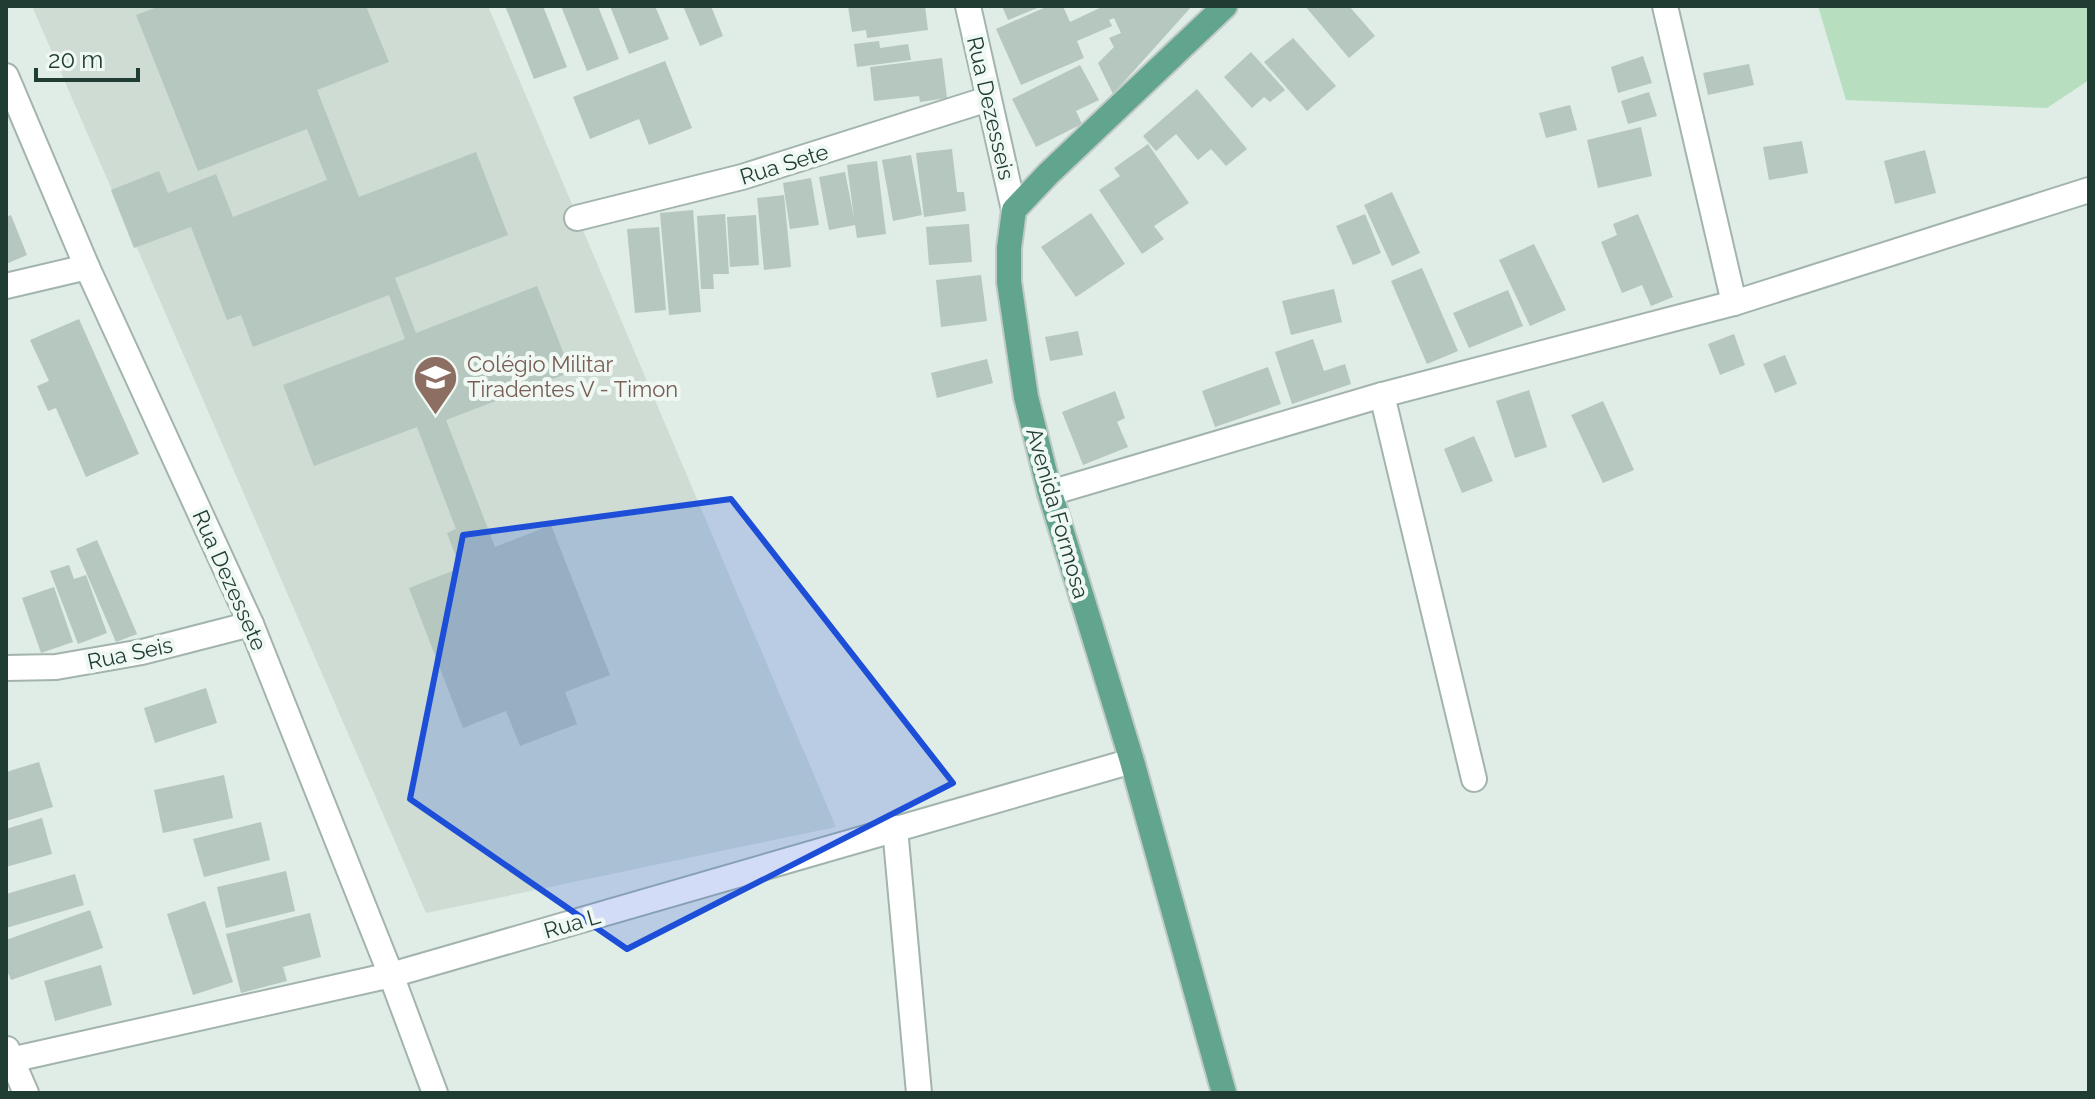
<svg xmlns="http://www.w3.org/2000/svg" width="2095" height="1099" viewBox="0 0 2095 1099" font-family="Raleway,sans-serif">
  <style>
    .built { fill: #cedcd4 }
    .green { fill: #b7dfbf }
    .building { fill: #b5c7be }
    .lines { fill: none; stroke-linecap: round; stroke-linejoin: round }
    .minor-casing { stroke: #a2b4ad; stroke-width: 28 }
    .major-casing { stroke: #c0c9c6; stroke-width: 28 }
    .minor { stroke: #fff; stroke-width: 24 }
    .major { stroke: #61a58f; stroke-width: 24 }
    .marked { fill: #1d4ed8; fill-opacity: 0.2; stroke: #1d4ed8; stroke-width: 6; stroke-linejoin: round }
    .labels { text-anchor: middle; stroke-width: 8; stroke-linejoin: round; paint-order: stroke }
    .street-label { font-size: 22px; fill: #1f3d33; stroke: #f0f8f4 }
    .education-label { font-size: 22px; fill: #785e54; stroke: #f0f8f4; text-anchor: start }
  </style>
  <rect width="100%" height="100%" fill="#e0ece6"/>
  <path class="built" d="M32,6H488L836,827L426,913Z"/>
  <path class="green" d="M1818,6H2089V80L2047,108L1846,100Z"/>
  <g class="building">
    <path d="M160,6H366L389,62L317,90L359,197L476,152L508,235L395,278L416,333L537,286L571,372L446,420L495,547L551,525L610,675L565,692L577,724L520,746L506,711L463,728L409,588L460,568L447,533L456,529L417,427L314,466L283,385L405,339L389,295L253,347L241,315L227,320L191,227L134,248L111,190L159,171L168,193L216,174L233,217L327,180L307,129L198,171L136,15Z"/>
    <path d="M512,6H543L567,67L534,79L506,8Z"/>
    <path d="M561,6H598L619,59L587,71Z"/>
    <path d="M610,6H655L669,39L629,54Z"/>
    <path d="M683,6H711L723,36L700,46Z"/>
    <path d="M848,6H925L928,30L867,38L866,30L852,32Z"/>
    <path d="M1002,6H1042L1008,20Z"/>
    <path d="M1048,6H1063L1070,22L1104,6H1192L1113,94L1098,63L1114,47L1109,38L1121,33L1114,18L1109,20L1112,26L1077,41L1084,58L1021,85L996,29Z"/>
    <path d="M1305,6H1349L1375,36L1349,58Z"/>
    <path d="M1293,38L1336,86L1307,111L1264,62Z"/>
    <path d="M879,41L880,48L908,44L911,60L857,67L854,44Z"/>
    <path d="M1251,52L1285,90L1270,102L1264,97L1252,108L1224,77Z"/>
    <path d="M1643,56L1652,83L1618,93L1611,67Z"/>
    <path d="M942,58L947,98L920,102L919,96L874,101L870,67Z"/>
    <path d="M665,61L692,128L649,145L639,119L590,139L573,97Z"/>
    <path d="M1749,64L1754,85L1708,95L1703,73Z"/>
    <path d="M1080,65L1099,100L1076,111L1082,124L1036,147L1012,99Z"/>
    <path d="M1197,89L1247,149L1226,166L1211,149L1198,160L1176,134L1156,151L1143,136Z"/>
    <path d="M1649,92L1657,116L1628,124L1621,101Z"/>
    <path d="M1570,105L1577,130L1546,138L1539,113Z"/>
    <path d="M1641,127L1652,176L1598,188L1587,140Z"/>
    <path d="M1802,141L1808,173L1769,180L1763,147Z"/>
    <path d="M1148,144L1189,203L1154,226L1164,239L1142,254L1099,190L1120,176L1114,168Z"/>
    <path d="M952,149L957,192H964L966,211L924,217L916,153Z"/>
    <path d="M1925,150L1936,193L1895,204L1884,161Z"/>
    <path d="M911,155L922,215L893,221L882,160Z"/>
    <path d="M877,161L886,234L857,238L855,225L829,230L819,177L845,172L854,218L847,165Z"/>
    <path d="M811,178L819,225L790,229L783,183Z"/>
    <path d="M1392,192L1420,253L1392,266L1364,205Z"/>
    <path d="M784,195L791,267L764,270L757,198Z"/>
    <path d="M693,210L701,312L669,315L660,213Z"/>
    <path d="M1091,213L1125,264L1076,297L1041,247Z"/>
    <path d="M725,214L729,274H713L714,289H701L697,216Z"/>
    <path d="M1365,214L1381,253L1353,265L1336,226Z"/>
    <path d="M1638,214L1673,297L1651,306L1642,285L1622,293L1601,242L1617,235L1613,224Z"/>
    <path d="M11,215L27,255L6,264V217Z"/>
    <path d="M756,215L759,265L730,267L727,217Z"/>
    <path d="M969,224L972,262L929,265L926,227Z"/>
    <path d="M659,227L666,310L635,313L627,229Z"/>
    <path d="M1534,244L1566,310L1530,326L1499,260Z"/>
    <path d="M1422,268L1458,351L1427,364L1391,281Z"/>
    <path d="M981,275L987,321L941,327L936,280Z"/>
    <path d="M1334,289L1342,322L1291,335L1282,301Z"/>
    <path d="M1508,290L1523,326L1469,348L1453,313Z"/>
    <path d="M79,319L139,454L86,477L56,408L48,411L37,386L49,381L30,340Z"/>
    <path d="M1078,331L1083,355L1050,361L1045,337Z"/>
    <path d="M1734,334L1745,365L1720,375L1708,344Z"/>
    <path d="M1313,339L1324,371L1345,364L1351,384L1292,404L1275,352Z"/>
    <path d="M1785,355L1797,384L1775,393L1763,364Z"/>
    <path d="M987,359L993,383L937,398L931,373Z"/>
    <path d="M1268,367L1281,404L1215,427L1202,391Z"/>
    <path d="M1529,390L1547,447L1515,458L1496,401Z"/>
    <path d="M1115,391L1125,418L1117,422L1128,447L1083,465L1062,412Z"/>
    <path d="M1603,401L1634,470L1603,483L1571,415Z"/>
    <path d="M1474,436L1493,481L1462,493L1444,449Z"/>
    <path d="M97,540L137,634L116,642L76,549Z"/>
    <path d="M69,565L74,579L86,575L107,633L78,644L50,571Z"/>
    <path d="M54,587L73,642L41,653L22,598Z"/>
    <path d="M206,688L217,723L155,743L144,708Z"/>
    <path d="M39,762L53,807L6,821V772Z"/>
    <path d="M224,775L233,818L163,833L154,790Z"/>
    <path d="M42,818L52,854L6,867V829Z"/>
    <path d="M261,822L270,860L204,877L193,839Z"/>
    <path d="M286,871L295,911L226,928L217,887Z"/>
    <path d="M75,874L84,905L6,928V894Z"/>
    <path d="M205,901L233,982L193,995L167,914Z"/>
    <path d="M90,910L103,948L11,980L6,968V940Z"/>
    <path d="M310,913L321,957L283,967L287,981L241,993L226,934Z"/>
    <path d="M101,965L112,1005L55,1021L44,981Z"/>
  </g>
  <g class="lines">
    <defs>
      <g id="minor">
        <path d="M968,6L1014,210"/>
        <path d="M1665,6L1734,303"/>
        <path d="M6,76L87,267L251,624L391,975L435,1093"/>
        <path d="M577,218L742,177L988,99"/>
        <path d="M6,286L87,267"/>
        <path d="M1382,395L1474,779"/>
        <path d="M1050,493L1382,395L1734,303L2089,190"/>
        <path d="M6,668L56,667L142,652L251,624"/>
        <path d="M895,828L919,1093"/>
        <path d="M7,1049L26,1093"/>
        <path d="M6,1061L391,975L1132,761"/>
      </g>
      <path id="major" d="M1224,1093L1132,761L1050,493L1026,397L1009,282V248L1014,210L1048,174L1225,6"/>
    </defs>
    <use href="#minor" class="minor-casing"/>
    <use href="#major" class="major-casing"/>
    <use href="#minor" class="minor"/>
    <use href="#major" class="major"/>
  </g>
  <path class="marked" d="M731,499L953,783L627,949L410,799L463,535Z"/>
  <defs>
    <symbol id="school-pin" viewBox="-11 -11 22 30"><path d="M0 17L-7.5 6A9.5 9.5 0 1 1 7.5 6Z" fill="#8d6e63" stroke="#f0f8f4"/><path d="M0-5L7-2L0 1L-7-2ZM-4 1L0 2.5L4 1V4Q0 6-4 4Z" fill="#fff"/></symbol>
  </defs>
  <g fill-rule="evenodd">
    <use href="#school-pin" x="410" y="352" width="51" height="69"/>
  </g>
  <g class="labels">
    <g class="street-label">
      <text transform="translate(991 108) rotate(77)" y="8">Rua Dezesseis</text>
      <text transform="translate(784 164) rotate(-17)" y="8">Rua Sete</text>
      <text transform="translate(1058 513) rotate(74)" y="8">Avenida Formosa</text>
      <text transform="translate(230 580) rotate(66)" y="8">Rua Dezessete</text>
      <text transform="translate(130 653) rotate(-12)" y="8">Rua Seis</text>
      <text transform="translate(572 923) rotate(-16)" y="8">Rua L</text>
    </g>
    <g class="education-label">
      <text x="467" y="372">Colégio Militar<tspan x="467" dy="25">Tiradentes V - Timon</tspan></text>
    </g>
  </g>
  <rect width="2095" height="1099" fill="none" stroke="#1f3d33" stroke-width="16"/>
  <path d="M36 68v12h102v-12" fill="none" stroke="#1f3d33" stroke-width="4"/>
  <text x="48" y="68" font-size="24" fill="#1f3d33" stroke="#f0f8f4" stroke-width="6" paint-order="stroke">20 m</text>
</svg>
